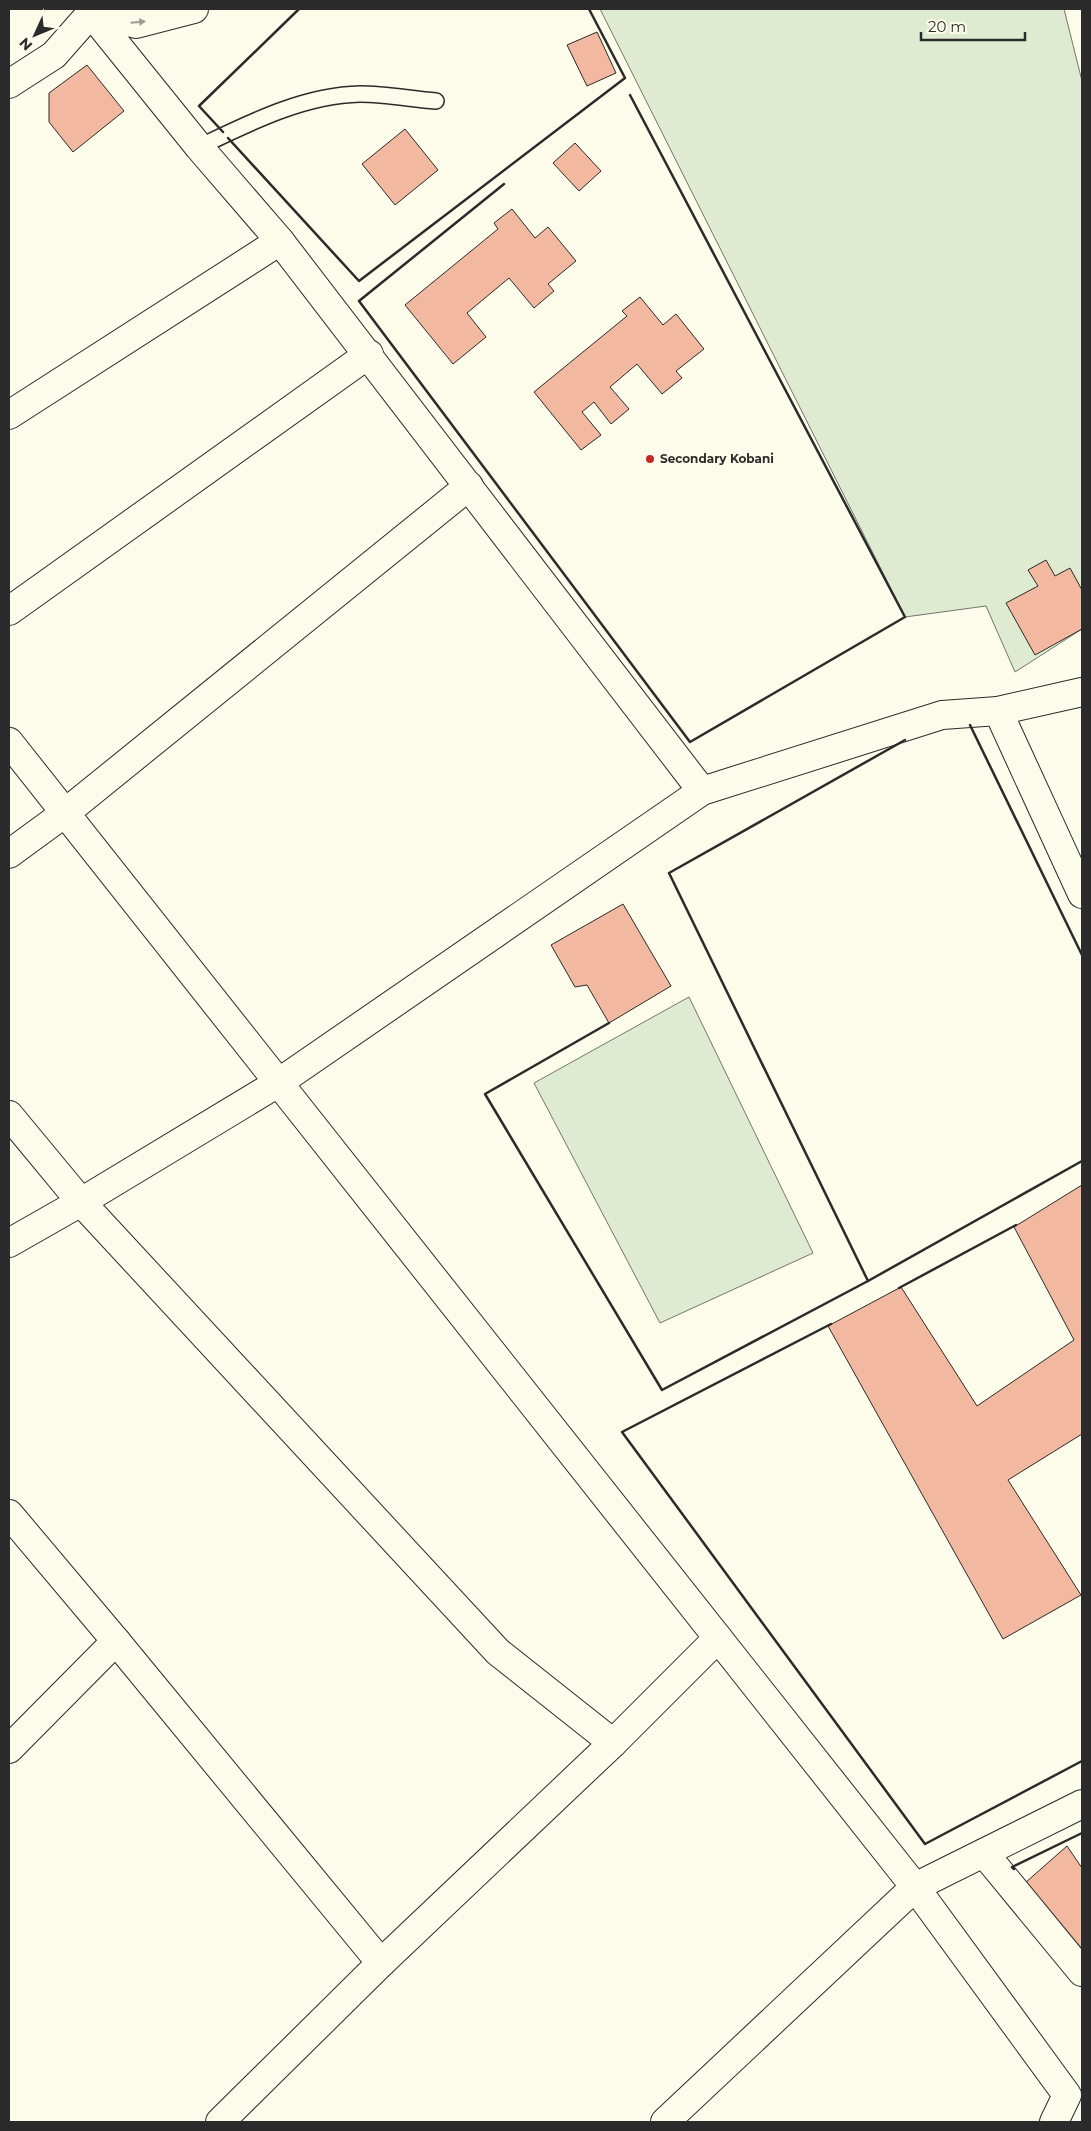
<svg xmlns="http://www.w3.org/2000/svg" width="1091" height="2131" viewBox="0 0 1091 2131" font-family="Montserrat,sans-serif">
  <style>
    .green { fill: #deebd1; stroke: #74746e }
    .building { fill: #f2b8a0; stroke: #2b2b2b }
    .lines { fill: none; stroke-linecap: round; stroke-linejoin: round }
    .lane-casing { stroke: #2b2b2b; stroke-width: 18 }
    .street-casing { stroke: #2b2b2b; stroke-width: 30 }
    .primary-casing { stroke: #2b2b2b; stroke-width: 30 }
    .lane { stroke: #fdfbea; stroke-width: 15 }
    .street { stroke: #fdfbea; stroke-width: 28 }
    .primary { stroke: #fdfbea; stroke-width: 28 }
    .wall { stroke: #2b2b2b; stroke-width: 2.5 }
    .oneway { fill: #9e9d94 }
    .poi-dot { fill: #c62828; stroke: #fdfbea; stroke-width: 2 }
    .labels { text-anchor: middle; stroke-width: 4; stroke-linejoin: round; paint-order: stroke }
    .poi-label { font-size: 12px; font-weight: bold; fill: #2b2b2b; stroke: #fdfbea; text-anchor: start }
  </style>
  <rect width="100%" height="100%" fill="#fdfbea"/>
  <g class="green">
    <path d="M600,9H1064L1082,81V629L1015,672L986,606L905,617Z"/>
    <path d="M689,997L813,1253L660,1323L534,1083Z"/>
  </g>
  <g class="building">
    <path d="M597,32L616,73L587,86L567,45Z"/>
    <path d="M87,65L124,111L73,152L49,122V93Z"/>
    <path d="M405,129L438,170L395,205L362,164Z"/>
    <path d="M575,143L601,171L579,191L553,163Z"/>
    <path d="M512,209L535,238L548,227L576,261L548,284L554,291L534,308L509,278L467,313L486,337L453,364L405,305L498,229L494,223Z"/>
    <path d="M640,297L663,325L676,314L704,349L676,371L682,378L662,394L637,364L610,387L629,409L611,424L594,402L582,412L601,435L581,450L534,392L627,316L622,311Z"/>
    <path d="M1046,560L1055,576L1070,568L1082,590V629L1035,655L1006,603L1038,586L1028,570Z"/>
    <path d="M623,904L671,986L609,1023L587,985L575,987L551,945Z"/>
    <path d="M1082,1185V1434L1008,1480L1081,1595L1003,1639L828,1326L901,1287L977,1406L1074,1340L1014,1227Z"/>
    <path d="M1067,1846L1082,1868V1952L1025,1883Z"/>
  </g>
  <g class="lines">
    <defs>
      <path id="lane" d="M199,147C249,123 304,95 360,94C385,94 411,99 436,101"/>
      <g id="street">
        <path d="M9,84L54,55L91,13L199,147L280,241L702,791"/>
        <path d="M9,415L280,241"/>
        <path d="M9,611L369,354"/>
        <path d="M998,711L1082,692"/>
        <path d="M9,742L915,1887L1067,2095L1054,2122"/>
        <path d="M9,854L65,813L469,486"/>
        <path d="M9,1115L81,1202L498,1652L613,1743"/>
        <path d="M9,1243L81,1202L278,1083L702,791L942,715L998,711L1082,894"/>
        <path d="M9,1514L116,1641L381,1963"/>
        <path d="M9,1749L116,1641"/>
        <path d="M984,1853L1082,1972"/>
        <path d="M220,2122L381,1963L613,1743L718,1638"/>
        <path d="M665,2122L915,1887L1082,1804"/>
      </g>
      <path id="primary" d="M91,13L136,24L194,9"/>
    </defs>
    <use href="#lane" class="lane-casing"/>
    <use href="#street" class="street-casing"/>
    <use href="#primary" class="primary-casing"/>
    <use href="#lane" class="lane"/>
    <use href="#street" class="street"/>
    <use href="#primary" class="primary"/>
    <g class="wall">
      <path d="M223,132L199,106L299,9"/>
      <path d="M228,138L359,281L625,78L589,9"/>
      <path d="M504,184L359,301L690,742L905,617L630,95"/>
      <path d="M970,725L1082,955"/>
      <path d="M905,740L669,873L868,1281L1082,1161"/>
      <path d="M609,1023L485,1094L662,1390L868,1281"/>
      <path d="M899,1288L1016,1225"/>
      <path d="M831,1324L622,1432L925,1844L1082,1761"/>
      <path d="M1014,1869L1012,1867L1082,1833"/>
    </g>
  </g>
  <defs><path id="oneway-solid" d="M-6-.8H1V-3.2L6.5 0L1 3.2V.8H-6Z" transform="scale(1.25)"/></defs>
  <use class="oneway" href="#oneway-solid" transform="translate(138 22) rotate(-5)"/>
  <circle class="poi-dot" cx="650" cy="459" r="5"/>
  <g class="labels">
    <g class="poi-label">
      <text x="660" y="463">Secondary Kobani</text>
    </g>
  </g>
  <rect width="1091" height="2131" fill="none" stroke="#2b2b2b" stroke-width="20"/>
  <g transform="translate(35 35) rotate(226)" stroke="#fdfbea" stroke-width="4" paint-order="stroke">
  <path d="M0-4L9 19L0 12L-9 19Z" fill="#2b2b2b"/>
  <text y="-8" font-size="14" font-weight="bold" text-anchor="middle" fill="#2b2b2b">N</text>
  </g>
  <path d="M921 32v8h104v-8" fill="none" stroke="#2b2b2b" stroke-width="2.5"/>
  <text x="928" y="32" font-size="15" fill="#2b2b2b" stroke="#fdfbea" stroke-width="4" paint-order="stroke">20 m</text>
</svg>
